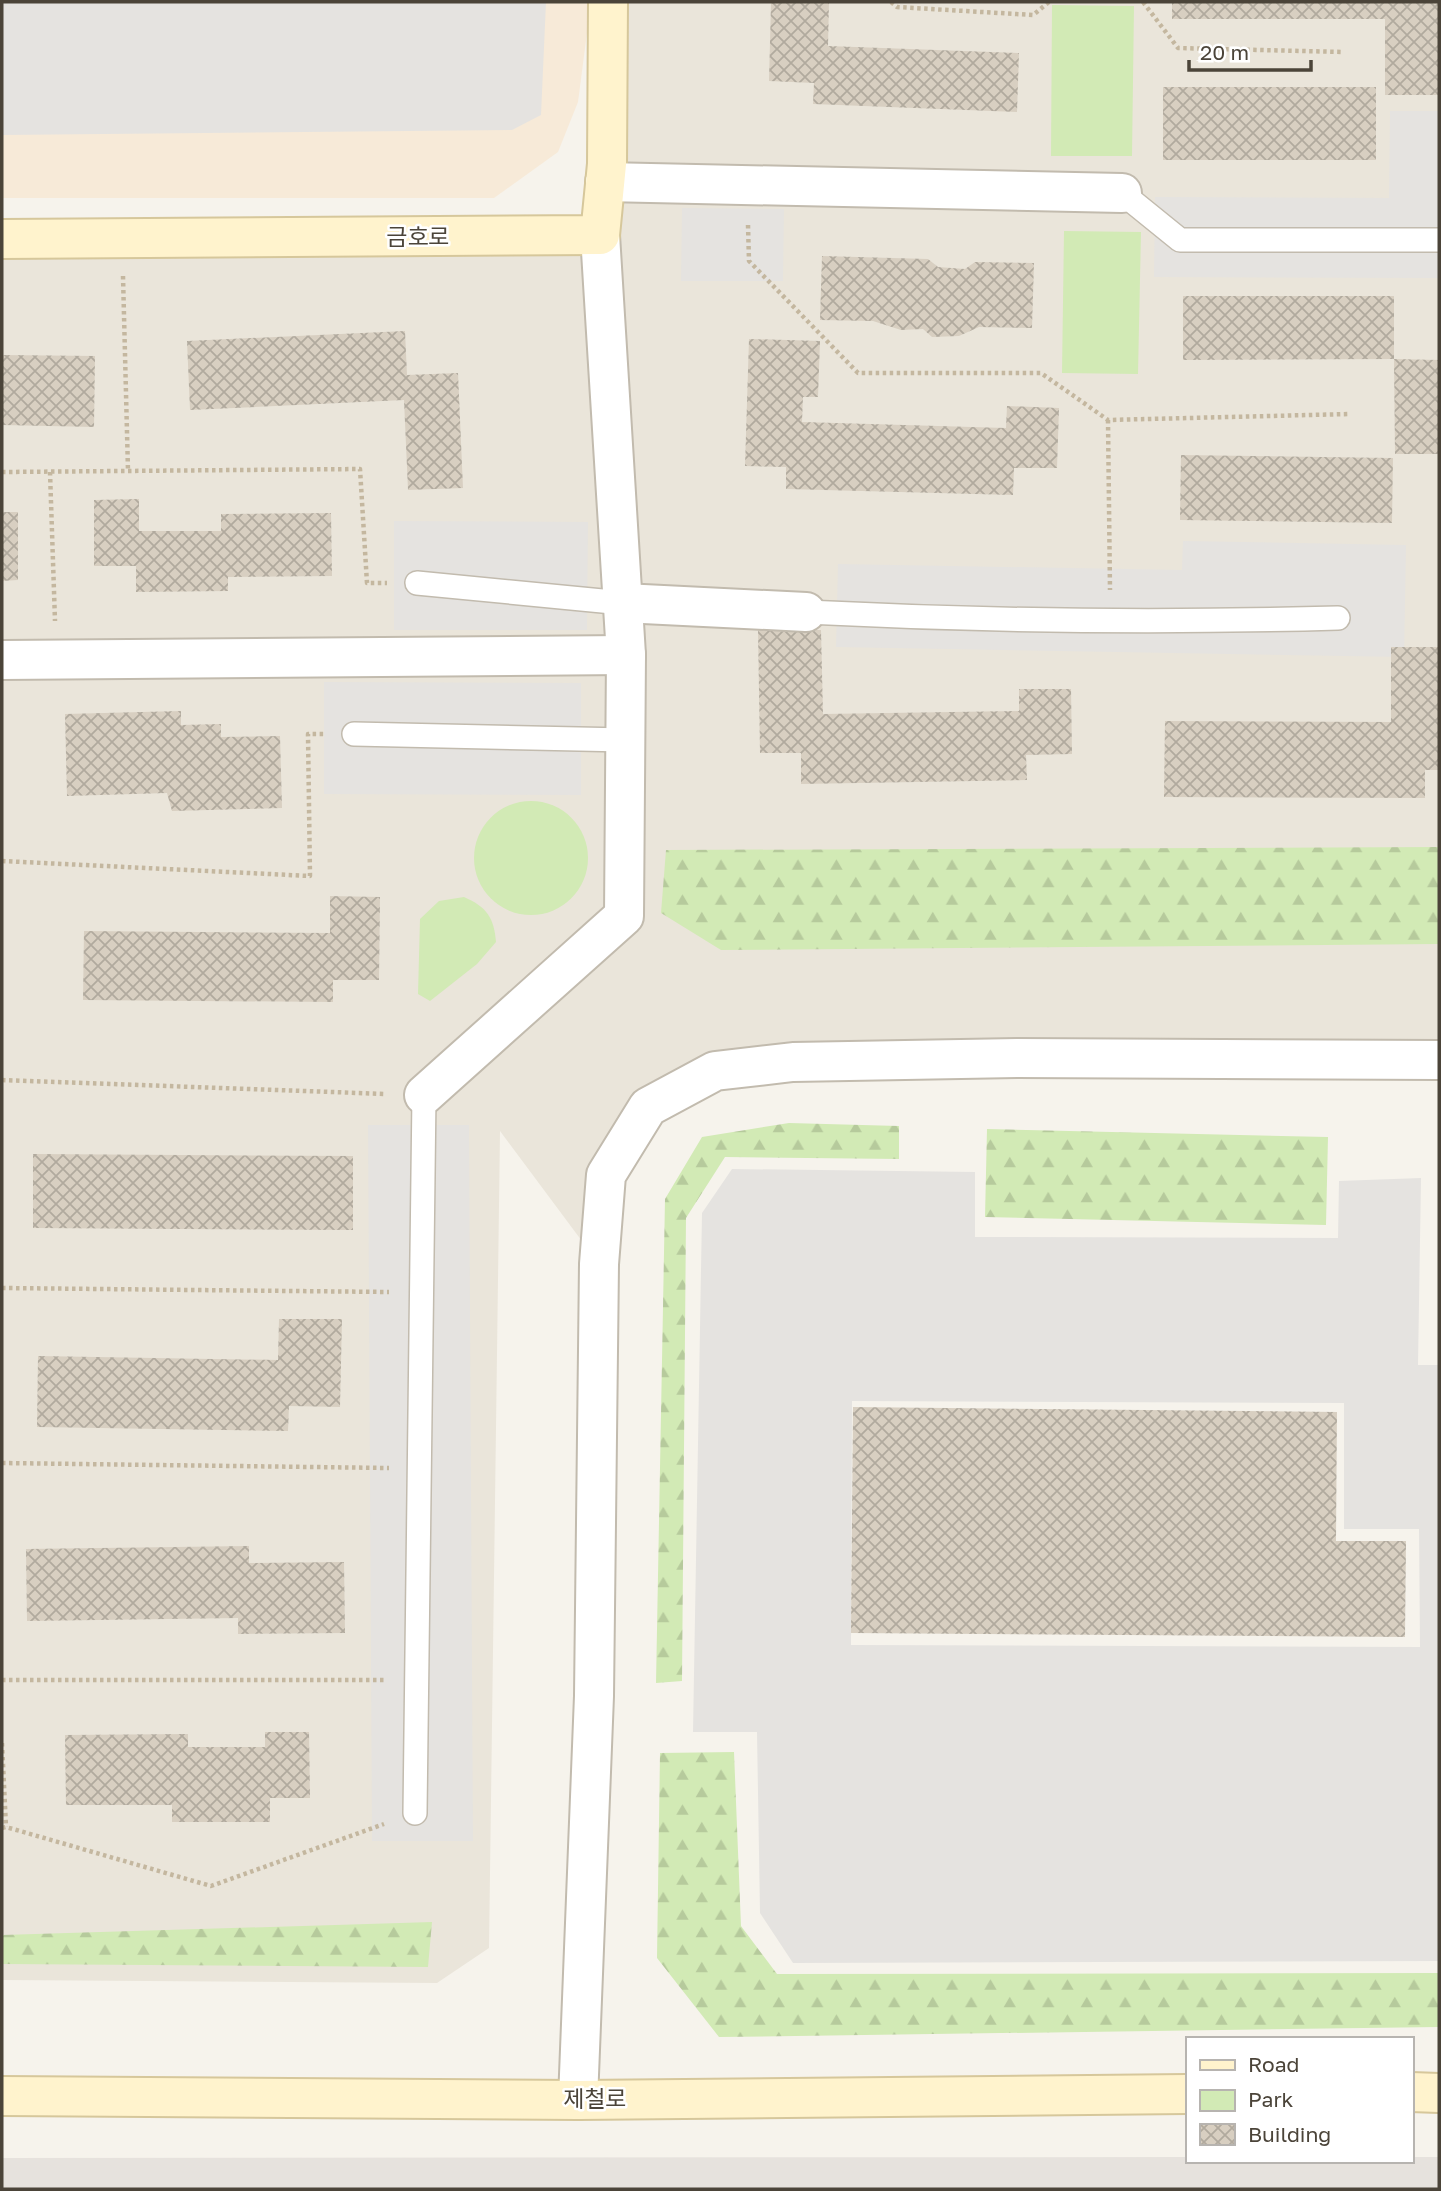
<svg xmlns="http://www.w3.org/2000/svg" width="1441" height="2191" viewBox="0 0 1441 2191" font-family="'Golos Text','Noto Sans KR',sans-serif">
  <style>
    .residential { fill: #eae5da }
    .commercial { fill: #f7ead8 }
    .industrial { fill: #e6e2dd }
    .forest { fill: url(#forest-firs) }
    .green { fill: #d2eab5 }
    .parking { fill: #e5e3e0; fill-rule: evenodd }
    .building { fill: url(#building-cross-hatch) }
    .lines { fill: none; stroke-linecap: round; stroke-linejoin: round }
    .lane-casing { stroke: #c2bbae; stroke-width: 26 }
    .street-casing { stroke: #c2bbae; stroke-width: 42 }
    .secondary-casing { stroke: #d6c79b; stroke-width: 42 }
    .path { stroke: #c4b79f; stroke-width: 4.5; stroke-dasharray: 3.5 3.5; stroke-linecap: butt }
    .lane { stroke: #fff; stroke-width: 23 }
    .street { stroke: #fff; stroke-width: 38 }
    .secondary { stroke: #fff3cd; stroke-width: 38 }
    .labels { text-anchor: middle; stroke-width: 5; stroke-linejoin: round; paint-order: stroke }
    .street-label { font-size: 23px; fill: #4b4439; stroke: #fff }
  </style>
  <defs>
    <pattern id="forest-firs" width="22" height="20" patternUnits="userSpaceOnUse" patternTransform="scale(1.75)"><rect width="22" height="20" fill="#d2eab5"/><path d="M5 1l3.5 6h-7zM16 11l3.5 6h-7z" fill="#b6ca9c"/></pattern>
    <pattern id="building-cross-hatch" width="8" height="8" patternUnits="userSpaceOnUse" patternTransform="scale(1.75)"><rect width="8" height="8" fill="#d8cfc1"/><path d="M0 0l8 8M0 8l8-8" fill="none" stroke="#b1aa9e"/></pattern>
  </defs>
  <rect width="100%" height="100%" fill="#f6f3ec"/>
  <path class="residential" d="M606,2H1439V1072L715,1071L648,1107L599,1264L500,1131L489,1948L437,1983L2,1980V239L599,235Z"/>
  <path class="commercial" d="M2,2H591L578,102L558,152L494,198H2Z"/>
  <path class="industrial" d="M1187,2157V2161H1411V2157H1439V2189H2V2158Z"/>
  <g class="forest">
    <path d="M1439,847V944L721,950L661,913L666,850Z"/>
    <path d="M789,1123L899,1126V1159L725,1157L686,1218L682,1681L656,1683L665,1199L702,1137Z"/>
    <path d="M987,1129L1328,1137L1326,1225L985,1217Z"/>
    <path d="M734,1752L741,1926L777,1974L1439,1973V2027L719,2037L657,1958L660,1753Z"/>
    <path d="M432,1922L428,1967L2,1964V1935Z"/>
  </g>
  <g class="green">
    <path d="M1052,5L1134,6L1132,156H1051Z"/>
    <path d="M1064,231L1141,232L1138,374L1062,373Z"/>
    <circle cx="531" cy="858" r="57"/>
    <path d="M464,897C487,907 494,918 496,942L477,964L430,1001L418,994L420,919L439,901Z"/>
  </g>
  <g class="parking">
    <path d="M2,2H546L541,115L512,130L2,135Z"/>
    <path d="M1390,111H1439V278L1154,277L1155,197L1389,198Z"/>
    <path d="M682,208L784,209L783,281H681Z"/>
    <path d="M394,521L588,522L587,630H394Z"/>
    <path d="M1183,541L1406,545L1404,657L836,647L838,564L1182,570Z"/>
    <path d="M324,682L581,683V795L324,794Z"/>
    <path d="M368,1125H469L473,1841H372Z"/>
    <path d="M732,1169L975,1172V1237L1338,1238L1339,1181L1421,1178L1418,1365H1439V1961L793,1963L760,1913L757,1732H693L702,1213ZM852,1401L1344,1403V1529H1419L1420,1647L851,1645Z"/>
  </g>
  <g class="building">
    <path d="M771,2H829L828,46L1019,53L1017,112L813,104L814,83L769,81Z"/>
    <path d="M1172,2H1439V95H1385V19H1172Z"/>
    <rect x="1163" y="87" width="213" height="73"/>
    <path d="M822,256L928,259L938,267L965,269L975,262L1034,263L1032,328L979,327L959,336L932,337L923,329L901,330L873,321L820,320Z"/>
    <path d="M1183,296H1394V359L1183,360Z"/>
    <path d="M405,331L407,375L458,373L463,488L408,490L404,400L190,410L187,341Z"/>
    <path d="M749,339L820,341L818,397H803L802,422L1006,428L1007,406L1059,408L1057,468H1014L1013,495L786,489V467L745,466Z"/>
    <path d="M2,355L95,356L94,427L2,425Z"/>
    <path d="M1394,359L1439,360V454H1395Z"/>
    <path d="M1181,455L1393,458L1392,523L1180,520Z"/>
    <path d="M139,499V531H221V514L331,513L332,576L228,577V591L136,592V566H94V500Z"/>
    <path d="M2,512H18V580L2,581Z"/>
    <path d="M758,630H821L823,714L1019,711V689H1071L1072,754L1026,755L1027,780L801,784V753H760Z"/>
    <path d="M1391,647H1439V770H1425V798L1164,797L1165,721L1391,722Z"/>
    <path d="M181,711V725L221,724V737L280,736L282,808L172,811L167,793L67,796L65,714Z"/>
    <path d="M330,896L380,897L379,980H333V1002L83,1000L84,931L330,933Z"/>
    <path d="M33,1154L353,1156V1230L33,1228Z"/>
    <path d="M279,1319H342L340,1407L289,1406L288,1431L37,1427L38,1356L278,1360Z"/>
    <path d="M853,1407L1337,1412L1336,1541H1406L1405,1637L851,1633Z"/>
    <path d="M249,1546V1563L344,1562L345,1633L238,1634V1618L27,1621L26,1549Z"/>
    <path d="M265,1732H309L310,1798H270V1822H172V1805H66L65,1735L188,1734V1747H265Z"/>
  </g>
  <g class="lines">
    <defs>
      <g id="lane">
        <path d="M1122,193L1180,240H1439"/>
        <path d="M417,583L623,603"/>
        <path d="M806,612C984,621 1161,623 1338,618"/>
        <path d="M354,734L626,740"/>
        <path d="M415,1813L424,1095"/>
      </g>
      <g id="street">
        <path d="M605,182L1122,193"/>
        <path d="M623,603L806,612"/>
        <path d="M2,660L626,655"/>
        <path d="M424,1095L624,916L626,655L600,235"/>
        <path d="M578,2100L594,1696L599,1264L606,1175L648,1107L715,1071L793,1062L1017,1058L1439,1060"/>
      </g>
      <g id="secondary">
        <path d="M2,239L600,235L607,164L608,2"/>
        <path d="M1411,2092L1439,2093"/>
        <path d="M2,2096L578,2100L1187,2094"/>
      </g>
    </defs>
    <use href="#lane" class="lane-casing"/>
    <use href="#street" class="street-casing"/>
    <use href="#secondary" class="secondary-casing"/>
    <g class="path">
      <path d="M891,2L897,7L1033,15L1049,2"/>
      <path d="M1143,2L1178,48L1344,52"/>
      <path d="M748,225L749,261L858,373H1041L1108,420L1350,414"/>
      <path d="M123,276L128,471"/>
      <path d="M1108,420L1110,590"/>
      <path d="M2,472L360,469L367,583H387"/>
      <path d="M50,472L55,621"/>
      <path d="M2,861L310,876L308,734H325"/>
      <path d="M2,1080L386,1094"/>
      <path d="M2,1288L389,1292"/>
      <path d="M2,1463L389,1468"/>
      <path d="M2,1680H386"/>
      <path d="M2,1743L6,1827"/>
      <path d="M2,1828L6,1827L211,1886L384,1824"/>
    </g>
    <use href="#lane" class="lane"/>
    <use href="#street" class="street"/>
    <use href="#secondary" class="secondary"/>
  </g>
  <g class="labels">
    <g class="street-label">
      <text x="418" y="245">금호로</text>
      <text x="595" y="2107">제철로</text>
    </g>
  </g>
  <rect width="1441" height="2191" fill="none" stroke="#4b4439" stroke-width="7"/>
  <rect x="1186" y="2037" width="228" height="126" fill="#ffffff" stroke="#b7b4b0" stroke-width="2"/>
  <rect x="1200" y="2060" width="35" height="10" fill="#fff3cd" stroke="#b7b4b0" stroke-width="2"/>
  <text x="1248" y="2072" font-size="21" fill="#4b4439">Road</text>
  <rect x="1200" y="2090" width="35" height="21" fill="#d2eab5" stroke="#b7b4b0" stroke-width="2"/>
  <text x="1248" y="2107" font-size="21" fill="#4b4439">Park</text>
  <rect x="1200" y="2124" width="35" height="21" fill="url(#building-cross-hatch)" stroke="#b7b4b0" stroke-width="2"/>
  <text x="1248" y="2142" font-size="21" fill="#4b4439">Building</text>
  <path d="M1189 60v10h122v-10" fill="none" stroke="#4b4439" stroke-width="3.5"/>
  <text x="1200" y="60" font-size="21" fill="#4b4439" stroke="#ffffff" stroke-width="5" paint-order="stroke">20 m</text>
</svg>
